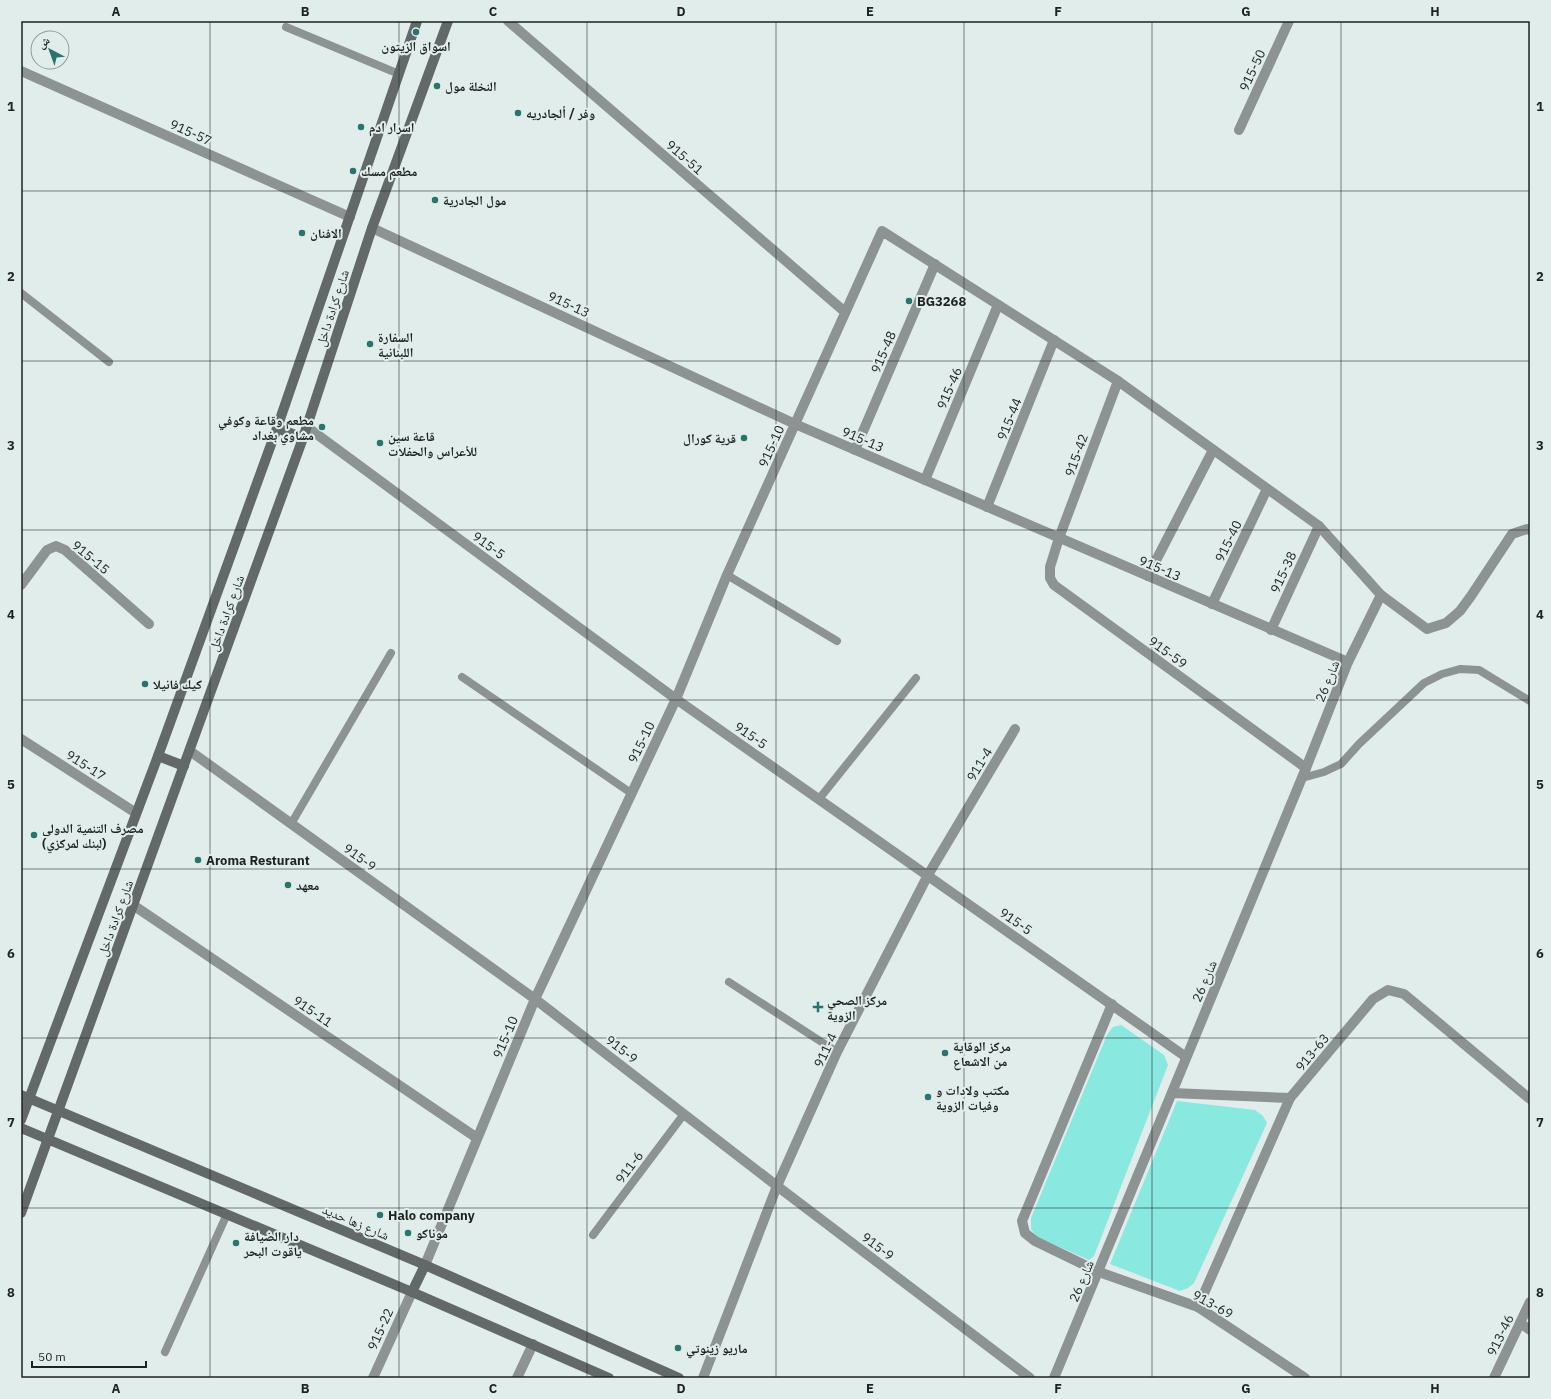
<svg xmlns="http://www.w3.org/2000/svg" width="1551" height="1399" viewBox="0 0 1551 1399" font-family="'IBM Plex Sans','Noto Naskh Arabic',sans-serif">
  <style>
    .green { fill: #89e8e0 }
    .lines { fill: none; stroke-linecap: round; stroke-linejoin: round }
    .lane { stroke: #8d9292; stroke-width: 8 }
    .street { stroke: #8d9292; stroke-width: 10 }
    .secondary { stroke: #626968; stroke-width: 10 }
    .grid { fill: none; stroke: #1e2222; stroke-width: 1; stroke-opacity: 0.55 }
    .poi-dot { fill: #2a736e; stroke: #e0edeb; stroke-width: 1.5 }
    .labels { text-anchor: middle; stroke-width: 4; stroke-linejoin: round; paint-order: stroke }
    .poi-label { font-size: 13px; font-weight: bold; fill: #1e2222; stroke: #e0edeb; text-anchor: start }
    .street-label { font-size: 13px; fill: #1e2222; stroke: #e0edeb }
    .neatline { fill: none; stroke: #1e2222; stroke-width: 1.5 }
    .grid-label { font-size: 13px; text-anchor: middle; font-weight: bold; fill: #1e2222 }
  </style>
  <rect width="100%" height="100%" fill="#e0edeb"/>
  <g class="green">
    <path d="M1121,1025L1164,1055L1168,1065L1094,1256L1089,1260L1037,1237L1031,1229V1218L1107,1035L1113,1027Z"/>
    <path d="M1177,1101L1255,1110L1263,1116L1267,1123L1194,1283L1188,1288L1180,1291L1110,1264Z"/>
  </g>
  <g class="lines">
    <g class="lane">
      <path d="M286,27L399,74"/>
      <path d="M21,293L109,362"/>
      <path d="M727,575L837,641"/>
      <path d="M462,677L631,793"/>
      <path d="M1302,778L1324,772L1341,764L1359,744L1424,683L1442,674L1460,669L1479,670L1530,701"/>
      <path d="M819,799L916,678"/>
      <path d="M291,824L391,653"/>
      <path d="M729,982L837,1052"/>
      <path d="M593,1235L684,1114"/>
      <path d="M165,1352L227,1214"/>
    </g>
    <g class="street">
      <path d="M508,21L845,312"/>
      <path d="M21,71L350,217"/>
      <path d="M1239,130L1289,21"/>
      <path d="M372,228L795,424L1348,662"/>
      <path d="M1118,381L1059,538L1050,567V578L1054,585L1306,768"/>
      <path d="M307,427L676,699L1186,1057"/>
      <path d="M855,450L935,264"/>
      <path d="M925,480L998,305"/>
      <path d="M987,507L1054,340"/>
      <path d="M1148,576L1213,450"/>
      <path d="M21,585L47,550L56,546L65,550L149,624"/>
      <path d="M1212,604L1267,489"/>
      <path d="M1271,630L1319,526"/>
      <path d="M21,739L136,813"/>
      <path d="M190,751L535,999L777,1186L1030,1378"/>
      <path d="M133,905L477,1138"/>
      <path d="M1112,1004L1022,1221L1025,1233L1035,1241L1099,1272L1198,1307L1305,1378"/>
      <path d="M1172,1093L1290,1098"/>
      <path d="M425,1265L535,999L676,699L727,575L882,231L1118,381L1319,526L1381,595L1427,629L1446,623L1460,611L1471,596L1512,534L1527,529L1530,530"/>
      <path d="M1198,1307L1290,1098L1373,999L1388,990L1404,994L1530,1099"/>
      <path d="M1520,1323L1530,1330"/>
      <path d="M373,1378L412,1292"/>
      <path d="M517,1378L533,1344"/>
      <path d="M703,1378L777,1186L837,1052L928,875L1015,729"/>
      <path d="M1054,1378L1306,768L1348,662L1381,595"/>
      <path d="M1494,1378L1530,1302"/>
    </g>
    <g class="secondary">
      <path d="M277,428L303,438"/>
      <path d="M158,756L184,766"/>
      <path d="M21,1095L425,1265L679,1378"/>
      <path d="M21,1120L158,756L277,428L417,21"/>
      <path d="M21,1128L412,1292L609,1378"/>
      <path d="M21,1213L303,438L372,228L448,21"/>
      <path d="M412,1292L425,1265"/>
    </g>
  </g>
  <path class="grid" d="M210,21V1378M399,21V1378M587,21V1378M776,21V1378M964,21V1378M1152,21V1378M1341,21V1378M21,191H1530M21,361H1530M21,530H1530M21,700H1530M21,869H1530M21,1038H1530M21,1208H1530"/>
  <g class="poi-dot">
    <circle cx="416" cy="32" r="4"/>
    <circle cx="437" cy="86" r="4"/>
    <circle cx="518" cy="113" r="4"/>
    <circle cx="361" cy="127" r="4"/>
    <circle cx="353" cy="171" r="4"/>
    <circle cx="435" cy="200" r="4"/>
    <circle cx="302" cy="233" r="4"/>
    <circle cx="909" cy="301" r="4"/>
    <circle cx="370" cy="344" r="4"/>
    <circle cx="322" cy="427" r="4"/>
    <circle cx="744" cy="438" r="4"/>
    <circle cx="380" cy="443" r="4"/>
    <circle cx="145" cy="684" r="4"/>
    <circle cx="34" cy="835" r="4"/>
    <circle cx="198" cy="860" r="4"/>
    <circle cx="288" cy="885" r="4"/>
    <path d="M816 1001h4v4h4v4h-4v4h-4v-4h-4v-4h4z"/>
    <circle cx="945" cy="1053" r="4"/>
    <circle cx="928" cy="1097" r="4"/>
    <circle cx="380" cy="1215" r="4"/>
    <circle cx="408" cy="1233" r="4"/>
    <circle cx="236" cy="1243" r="4"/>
    <circle cx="678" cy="1348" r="4"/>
  </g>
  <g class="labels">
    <g class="poi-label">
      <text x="416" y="51" text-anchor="middle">اسواق الزيتون</text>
      <text x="445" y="91">النخلة مول</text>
      <text x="526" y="118">وفر / ألجادريه</text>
      <text x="369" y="132">اسرار ادم</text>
      <text x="361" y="176">مطعم مسك</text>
      <text x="443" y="205">مول الجادرية</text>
      <text x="310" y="238">الافنان</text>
      <text x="917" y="306">BG3268</text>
      <text x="378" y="342">السفارة<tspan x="378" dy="15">اللبنانية</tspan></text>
      <text x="314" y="425" text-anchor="end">مطعم وقاعة وكوفي<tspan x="314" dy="15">مشاوي بغداد</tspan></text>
      <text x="388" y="441">قاعة سين<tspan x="388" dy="15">للأعراس والحفلات</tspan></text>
      <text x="736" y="443" text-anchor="end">قرية كورال</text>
      <text x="153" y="689">كيك فانيلا</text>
      <text x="42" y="833">مصرف التنمية الدولي<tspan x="42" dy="15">(لبنك لمركزي)</tspan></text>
      <text x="206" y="865">Aroma Resturant</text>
      <text x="296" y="890">معهد</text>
      <text x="827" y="1005">مركز الصحي<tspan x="827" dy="15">الزوية</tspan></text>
      <text x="953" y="1051">مركز الوقاية<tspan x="953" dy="15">من الاشعاع</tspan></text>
      <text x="936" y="1095">مكتب ولادات و<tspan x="936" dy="15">وفيات الزوية</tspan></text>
      <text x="388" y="1220">Halo company</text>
      <text x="416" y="1238">موناكو</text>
      <text x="244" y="1241">دار الضيافة<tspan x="244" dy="15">ياقوت البحر</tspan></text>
      <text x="686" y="1353">ماريو زينوتي</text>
    </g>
    <g class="street-label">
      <text transform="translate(1252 70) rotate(-65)" y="5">915-50</text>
      <text transform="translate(191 132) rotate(24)" y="5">915-57</text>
      <text transform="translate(685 157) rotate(41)" y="5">915-51</text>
      <text transform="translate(569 304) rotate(25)" y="5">915-13</text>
      <text transform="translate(332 308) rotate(-72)" y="5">شارع كرادة داخل</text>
      <text transform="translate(883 352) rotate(-67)" y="5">915-48</text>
      <text transform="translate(949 388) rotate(-67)" y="5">915-46</text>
      <text transform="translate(1009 419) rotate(-68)" y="5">915-44</text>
      <text transform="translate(863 439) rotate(23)" y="5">915-13</text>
      <text transform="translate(771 446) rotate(-66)" y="5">915-10</text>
      <text transform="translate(1076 455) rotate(-70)" y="5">915-42</text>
      <text transform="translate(1228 541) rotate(-64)" y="5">915-40</text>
      <text transform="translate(489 545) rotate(36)" y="5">915-5</text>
      <text transform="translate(91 557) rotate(40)" y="5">915-15</text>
      <text transform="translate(1160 568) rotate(23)" y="5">915-13</text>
      <text transform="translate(1283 572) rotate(-65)" y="5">915-38</text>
      <text transform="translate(226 613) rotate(-70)" y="5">شارع كرادة داخل</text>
      <text transform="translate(1168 652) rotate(36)" y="5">915-59</text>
      <text transform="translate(1327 681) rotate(-68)" y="5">شارع 26</text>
      <text transform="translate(751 735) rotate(35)" y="5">915-5</text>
      <text transform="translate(641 742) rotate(-64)" y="5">915-10</text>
      <text transform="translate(979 764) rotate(-59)" y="5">911-4</text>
      <text transform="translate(86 765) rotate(33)" y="5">915-17</text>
      <text transform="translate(360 857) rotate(36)" y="5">915-9</text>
      <text transform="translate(115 918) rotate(-70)" y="5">شارع كرادة داخل</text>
      <text transform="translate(1016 921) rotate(35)" y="5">915-5</text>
      <text transform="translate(1204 981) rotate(-67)" y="5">شارع 26</text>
      <text transform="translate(313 1011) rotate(34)" y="5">915-11</text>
      <text transform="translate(505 1037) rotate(-67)" y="5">915-10</text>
      <text transform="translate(622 1049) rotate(38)" y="5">915-9</text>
      <text transform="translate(825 1050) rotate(-65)" y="5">911-4</text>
      <text transform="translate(1312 1052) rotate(-50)" y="5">913-63</text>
      <text transform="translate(629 1167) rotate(-53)" y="5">911-6</text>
      <text transform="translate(356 1222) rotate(23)" y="5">شارع زها حديد</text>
      <text transform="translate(878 1246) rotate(37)" y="5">915-9</text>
      <text transform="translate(1081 1281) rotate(-67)" y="5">شارع 26</text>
      <text transform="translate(1213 1304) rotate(29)" y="5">913-69</text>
      <text transform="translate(380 1329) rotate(-66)" y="5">915-22</text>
      <text transform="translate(1500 1335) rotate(-64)" y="5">913-46</text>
    </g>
  </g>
  <rect width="1551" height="1399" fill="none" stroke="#e0edeb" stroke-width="44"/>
  <g transform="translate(50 50) rotate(319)"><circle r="19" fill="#e0edeb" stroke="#929c9b"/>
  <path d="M0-3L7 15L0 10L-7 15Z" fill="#2a736e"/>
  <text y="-6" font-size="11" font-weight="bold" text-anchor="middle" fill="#1e2222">ش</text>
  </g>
  <path d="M32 1361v6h114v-6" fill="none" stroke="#1e2222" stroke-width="2"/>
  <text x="38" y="1361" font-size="12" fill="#1e2222" stroke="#e0edeb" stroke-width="3" paint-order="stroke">50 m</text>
  <rect x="22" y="22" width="1507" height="1355" class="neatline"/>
  <g class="grid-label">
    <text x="116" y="16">A</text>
    <text x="305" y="16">B</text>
    <text x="493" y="16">C</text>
    <text x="681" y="16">D</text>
    <text x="870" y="16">E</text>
    <text x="1058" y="16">F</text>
    <text x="1246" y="16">G</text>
    <text x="1435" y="16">H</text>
    <text x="11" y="111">1</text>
    <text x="1540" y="111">1</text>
    <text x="11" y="281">2</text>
    <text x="1540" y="281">2</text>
    <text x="11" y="450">3</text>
    <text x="1540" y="450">3</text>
    <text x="11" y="619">4</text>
    <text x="1540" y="619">4</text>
    <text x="11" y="789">5</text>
    <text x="1540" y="789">5</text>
    <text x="11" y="958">6</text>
    <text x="1540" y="958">6</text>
    <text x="11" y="1127">7</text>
    <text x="1540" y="1127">7</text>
    <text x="11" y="1297">8</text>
    <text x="1540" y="1297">8</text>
    <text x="116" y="1393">A</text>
    <text x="305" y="1393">B</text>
    <text x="493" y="1393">C</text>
    <text x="681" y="1393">D</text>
    <text x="870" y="1393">E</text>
    <text x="1058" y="1393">F</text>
    <text x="1246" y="1393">G</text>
    <text x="1435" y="1393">H</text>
  </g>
</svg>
